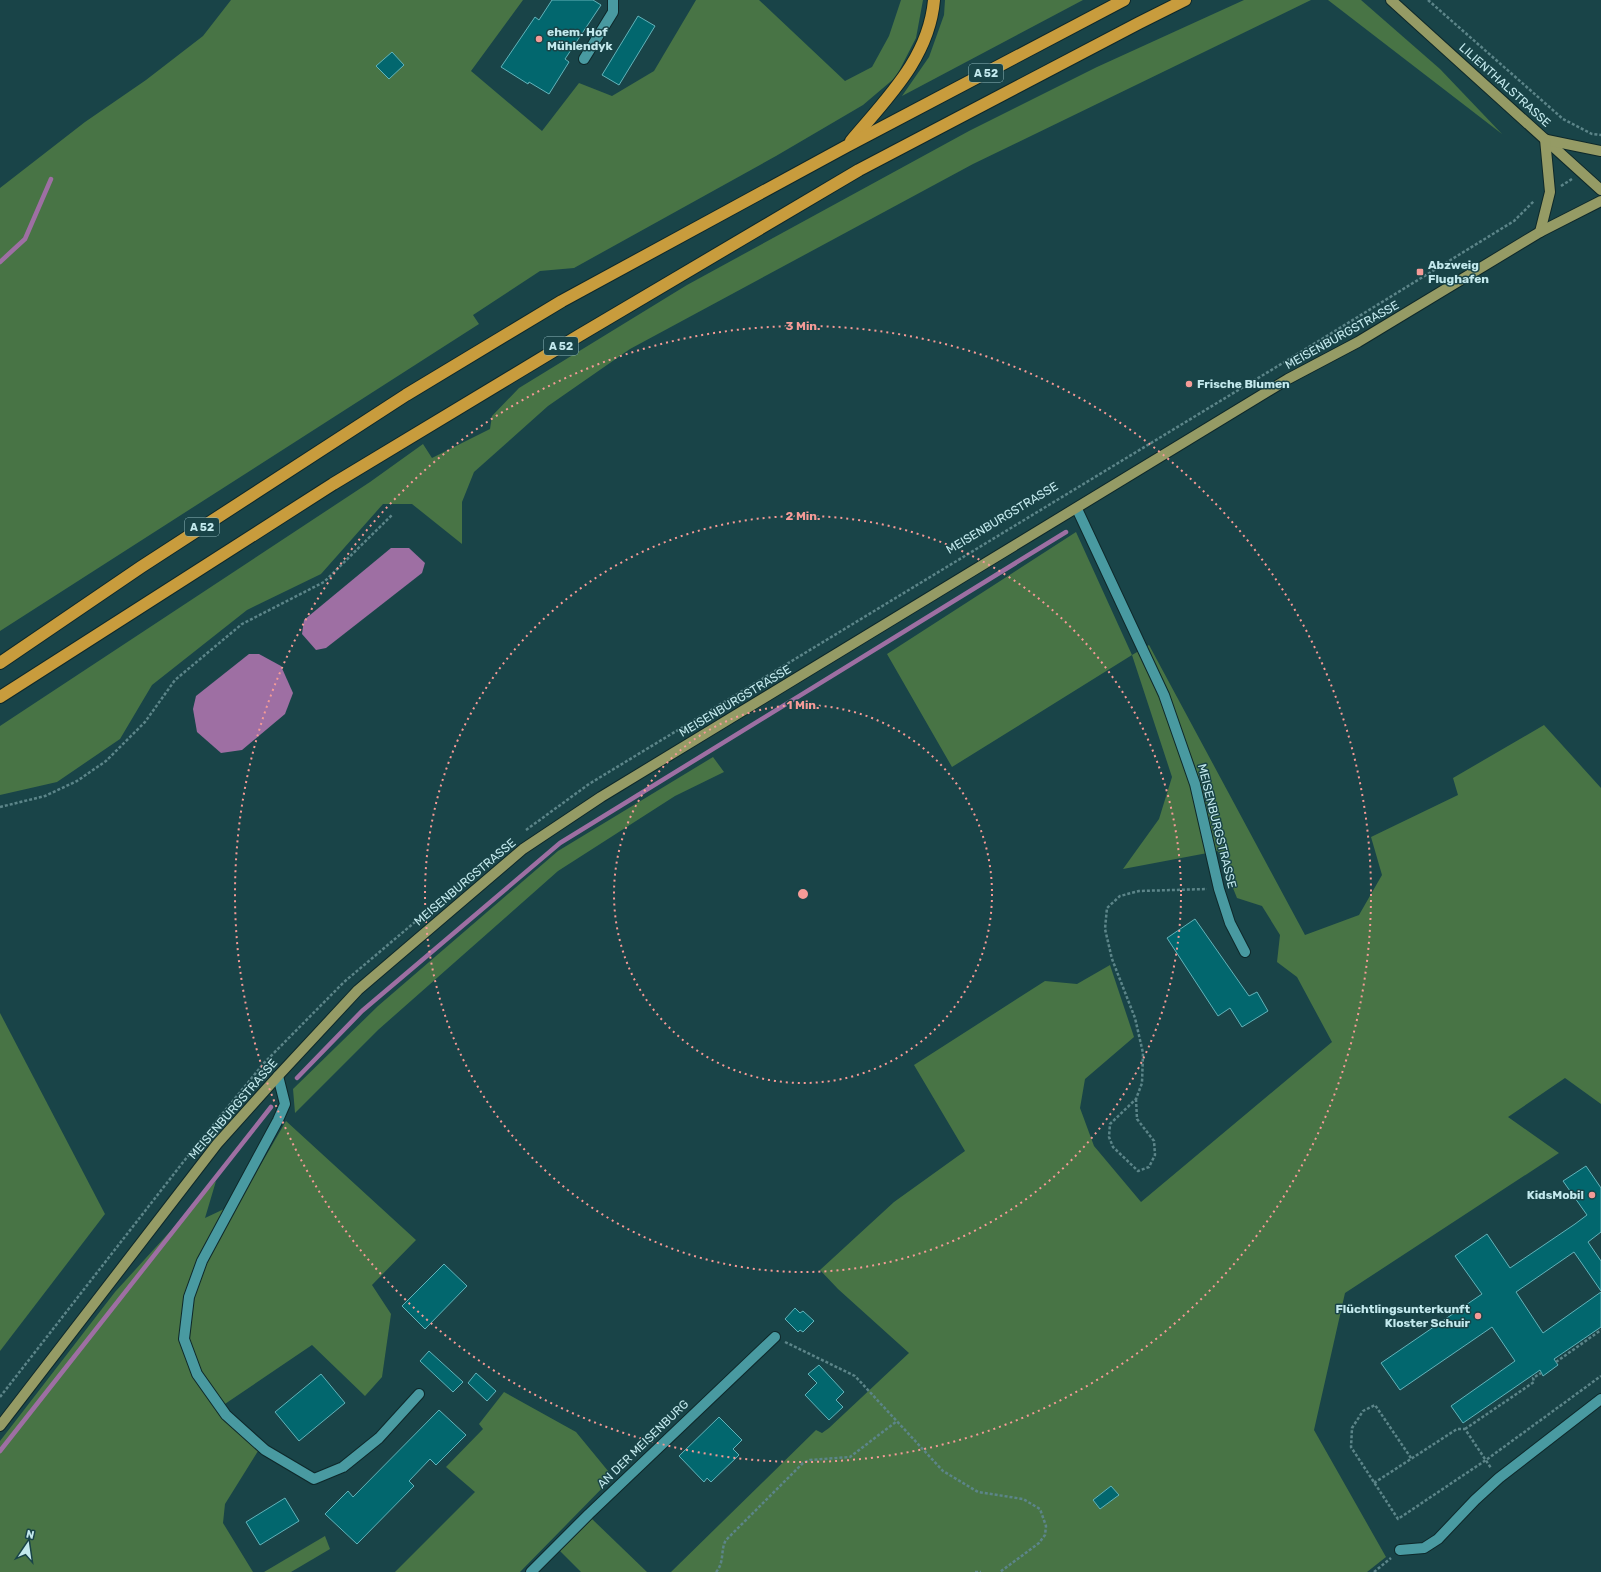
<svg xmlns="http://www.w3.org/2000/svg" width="1601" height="1572" viewBox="0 0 1601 1572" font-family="Rubik,sans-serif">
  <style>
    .green { fill: #487445 }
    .water { fill: #9e6fa3 }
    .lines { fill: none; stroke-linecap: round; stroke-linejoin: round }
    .stream { stroke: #9e6fa3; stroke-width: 4.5 }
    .building { fill: #02676e; stroke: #62b3ba }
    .minor-casing { stroke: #0e282a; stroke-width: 12 }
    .major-casing { stroke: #0e282a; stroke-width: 12 }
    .highway-casing { stroke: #0e282a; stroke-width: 14 }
    .path { stroke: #5c8589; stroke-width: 2.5; stroke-dasharray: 3 2; stroke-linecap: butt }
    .minor { stroke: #499aa1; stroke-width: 10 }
    .major { stroke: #959b65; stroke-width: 10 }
    .highway { stroke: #c89c3d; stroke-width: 12 }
    .ring { fill: none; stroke: #f59b97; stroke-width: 2; stroke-dasharray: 2 4 }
    .poi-dot { fill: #f59b97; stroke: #194448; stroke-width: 1.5 }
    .labels { text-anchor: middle; stroke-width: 3; stroke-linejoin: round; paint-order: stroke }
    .shield { fill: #194448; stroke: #90b8bc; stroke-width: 1 }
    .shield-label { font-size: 11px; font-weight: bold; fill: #c3e9ed }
    .poi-label { font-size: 12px; font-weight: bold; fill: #c3e9ed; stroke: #194448; text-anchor: start }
    .street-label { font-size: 12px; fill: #c3e9ed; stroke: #194448 }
    .centre { fill: #f59b97; stroke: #194448; stroke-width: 2 }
    .ring-label { font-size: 12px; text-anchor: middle; font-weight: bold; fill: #f59b97; stroke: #194448; stroke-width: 3; stroke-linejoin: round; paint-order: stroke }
  </style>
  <rect width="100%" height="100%" fill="#194448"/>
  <g class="green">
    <path d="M231,0H523L471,71L542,131L579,83L612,96L654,71L696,0H759L845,81L872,67L889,36L901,0H923L916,38L896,77L863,105L776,156L574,268L540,271L473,315L479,324L0,631V188L85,122L146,80L203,36Z"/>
    <path d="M945,0H1083L902,96L929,57L944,15Z"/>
    <path d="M1244,0H1311L973,164L630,349L548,406L474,472L462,502V544L412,504H383L321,574L247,610L152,685L120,739L57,782L0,795V726L370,482L423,444L432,458L490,429L492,416L519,388L687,285L969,131L1097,67Z"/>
    <path d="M1328,0H1361L1440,69L1502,134Z"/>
    <path d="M1076,532L1132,655L1149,645L1305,935L1359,915L1382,875L1371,837L1458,795L1453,778L1544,725L1601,788V1104L1565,1078L1508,1117L1559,1153L1345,1293L1314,1430L1386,1557L1367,1572H671L816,1430L822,1433L829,1428L909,1353L838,1289L820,1270L894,1202L965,1151L914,1065L1045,981L1077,984L1110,965L1134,1037L1085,1079L1080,1108L1094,1146L1141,1202L1332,1042L1297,977L1277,962L1280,935L1262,906L1237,898L1218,851L1123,869L1159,819L1172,777L1132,655L952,767L887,654Z"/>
    <path d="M713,757L724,772L675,796L558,871L378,1030L295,1113L293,1089L378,1006L558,851Z"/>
    <path d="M0,1013L105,1214L0,1351Z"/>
    <path d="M286,1121L416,1240L372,1285L391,1314L382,1377L365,1396L312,1345L216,1410L258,1451L225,1504L223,1523L253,1572H0V1441L115,1292L216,1181L205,1218L239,1202Z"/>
    <path d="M504,1392L576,1432L613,1477L520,1572H395L475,1492L446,1467L483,1429L479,1424Z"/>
    <path d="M592,1519L647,1572H581L560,1551Z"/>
    <path d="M325,1536L330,1549L291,1572H264Z"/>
  </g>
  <g class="water">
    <path d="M391,548H409L425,563L422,573L326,648L316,650L302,634L304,620Z"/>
    <path d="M249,654H259L281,666L293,693L285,714L242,750L221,753L197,732L193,709L196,696Z"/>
  </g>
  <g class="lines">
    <g class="stream">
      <path d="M0,262L25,239L51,179"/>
      <path d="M297,1078L362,1011L560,843L1066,532"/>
      <path d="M0,1451L271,1107"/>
    </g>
  </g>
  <g class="building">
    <path d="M552,0H593L601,5L565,59L569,62L549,94L529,82L528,84L501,67L535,17L539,20Z"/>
    <path d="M638,16L655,26L619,85L602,75Z"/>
    <path d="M392,52L404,65L389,79L376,66Z"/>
    <path d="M1195,919L1249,996L1257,992L1268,1011L1242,1027L1230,1008L1218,1016L1167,938Z"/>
    <path d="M1586,1166L1601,1188V1232L1588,1242L1601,1261V1291L1574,1252L1516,1292L1543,1333L1601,1292V1327L1554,1359L1558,1365L1543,1376L1540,1370L1463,1423L1451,1406L1515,1361L1492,1327L1400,1390L1381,1363L1482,1294L1455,1256L1487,1234L1510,1268L1575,1224L1587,1215L1563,1181Z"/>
    <path d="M444,1264L467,1286L425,1329L402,1306Z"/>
    <path d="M795,1308L800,1313L803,1311L814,1321L803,1332L800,1330L798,1332L785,1319Z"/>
    <path d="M429,1351L463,1382L453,1392L420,1361Z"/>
    <path d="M819,1365L844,1392L836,1400L843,1407L829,1420L805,1395L817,1383L808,1374Z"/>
    <path d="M476,1373L496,1391L487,1401L468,1383Z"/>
    <path d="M321,1374L345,1403L299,1441L275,1412Z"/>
    <path d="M439,1410L466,1435L436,1465L430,1459L409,1481L414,1486L357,1544L325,1514L348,1491L353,1497Z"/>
    <path d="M719,1417L742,1440L733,1449L739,1455L711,1482L707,1478L704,1482L679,1456Z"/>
    <path d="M1111,1486L1119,1495L1100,1509L1093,1500Z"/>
    <path d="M285,1498L299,1521L260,1545L246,1522Z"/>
  </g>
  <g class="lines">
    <defs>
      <g id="minor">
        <path d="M584,59L613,12V0"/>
        <path d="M1077,509L1164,695L1195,784L1219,889L1230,923L1245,952"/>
        <path d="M278,1076L285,1104L278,1120L202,1261L189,1297L184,1339L197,1374L226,1415L265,1450L314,1479L343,1467L379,1438L419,1394"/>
        <path d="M1400,1550L1424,1548L1438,1539L1475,1500L1499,1478L1601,1399"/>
        <path d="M531,1572L589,1514L775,1337"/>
      </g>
      <g id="major">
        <path d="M1391,0L1601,190"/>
        <path d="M1547,140L1601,151"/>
        <path d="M1540,232L1550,192L1545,139"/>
        <path d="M0,1426L217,1144L278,1076L358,990L523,849L601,797L1288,379L1358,342L1540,232L1601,201"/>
      </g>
      <g id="highway">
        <path d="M851,141C887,98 929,58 934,0"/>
        <path d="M0,663L141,567L406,395L562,301L847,146L1124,0"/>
        <path d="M0,697L333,484L580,335L859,170L1139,23L1185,0"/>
      </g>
    </defs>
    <use href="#minor" class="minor-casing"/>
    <use href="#major" class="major-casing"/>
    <use href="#highway" class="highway-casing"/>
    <g class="path">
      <path d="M1428,0L1563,119L1592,134L1601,135"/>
      <path d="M1561,186L1572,179"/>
      <path d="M0,807L45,796L77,781L106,761L145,722L175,680L242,624L324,582L393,514"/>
      <path d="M526,830L589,784L1273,369L1514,221L1534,201"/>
      <path d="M1136,1099L1137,1119L1154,1141L1155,1155L1149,1167L1138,1171L1113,1147L1109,1137L1110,1124L1136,1099L1142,1083L1143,1053L1135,1018L1112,959L1105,929L1107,908L1120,896L1139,891L1207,889"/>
      <path d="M785,1342L855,1376L943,1471L978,1492L1023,1499L1040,1509L1046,1526L1045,1535L1039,1543L1000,1572"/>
      <path d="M1556,1362L1601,1330"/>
      <path d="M0,1397L191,1152L264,1063L344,982L512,840"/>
      <path d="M1465,1429L1534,1382L1533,1378L1541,1373"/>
      <path d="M1411,1458L1375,1405L1363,1411L1352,1428L1351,1447L1398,1519L1486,1460L1601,1376"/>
      <path d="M1374,1483L1457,1429H1465L1491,1468"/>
      <path d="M716,1572C725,1562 720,1550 726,1540L803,1463L810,1460L850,1457L897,1421"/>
      <path d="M975,1572H981"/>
      <path d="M1374,1572L1391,1558"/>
    </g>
    <use href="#minor" class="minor"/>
    <use href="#major" class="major"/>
    <use href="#highway" class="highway"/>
  </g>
  <g class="ring">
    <circle cx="803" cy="894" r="189"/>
    <circle cx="803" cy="894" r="378"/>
    <circle cx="803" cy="894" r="568"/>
  </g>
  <g class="poi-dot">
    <circle cx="539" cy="39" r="4"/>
    <rect x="1416" y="268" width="8" height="8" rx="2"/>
    <circle cx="1189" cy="384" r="4"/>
    <circle cx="1592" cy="1195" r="4"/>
    <circle cx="1478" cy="1316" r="4"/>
  </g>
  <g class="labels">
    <g class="shield">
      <rect x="969" y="64" width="34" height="18" rx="3"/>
      <rect x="544" y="337" width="34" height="18" rx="3"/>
      <rect x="185" y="518" width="34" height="18" rx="3"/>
    </g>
    <g class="shield-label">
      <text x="986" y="77">A 52</text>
      <text x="561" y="350">A 52</text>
      <text x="202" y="531">A 52</text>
    </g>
    <g class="poi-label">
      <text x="547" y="36">ehem. Hof<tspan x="547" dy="14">Mühlendyk</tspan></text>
      <text x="1428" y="269">Abzweig<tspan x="1428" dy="14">Flughafen</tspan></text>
      <text x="1197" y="388">Frische Blumen</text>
      <text x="1584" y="1199" text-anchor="end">KidsMobil</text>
      <text x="1470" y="1313" text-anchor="end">Flüchtlingsunterkunft<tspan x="1470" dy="14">Kloster Schuir</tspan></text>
    </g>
    <g class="street-label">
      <text transform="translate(1505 85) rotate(42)" y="4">LILIENTHALSTRASSE</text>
      <text transform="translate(1342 335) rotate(-29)" y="4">MEISENBURGSTRASSE</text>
      <text transform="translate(1002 518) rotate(-31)" y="4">MEISENBURGSTRASSE</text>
      <text transform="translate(735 701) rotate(-31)" y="4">MEISENBURGSTRASSE</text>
      <text transform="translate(1217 826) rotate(76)" y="4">MEISENBURGSTRASSE</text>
      <text transform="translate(465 882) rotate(-40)" y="4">MEISENBURGSTRASSE</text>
      <text transform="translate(233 1109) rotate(-49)" y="4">MEISENBURGSTRASSE</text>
      <text transform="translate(643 1444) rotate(-44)" y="4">AN DER MEISENBURG</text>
    </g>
  </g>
  <circle cx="803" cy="894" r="6" class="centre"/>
  <g class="ring-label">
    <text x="803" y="330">3 Min.</text>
    <text x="803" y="520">2 Min.</text>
    <text x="803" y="709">1 Min.</text>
  </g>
  <g transform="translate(28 1544) rotate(13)" stroke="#194448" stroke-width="3" paint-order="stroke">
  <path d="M0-3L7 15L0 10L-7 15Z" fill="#c3e9ed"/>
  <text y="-6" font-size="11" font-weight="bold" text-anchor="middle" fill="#c3e9ed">N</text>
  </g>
</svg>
